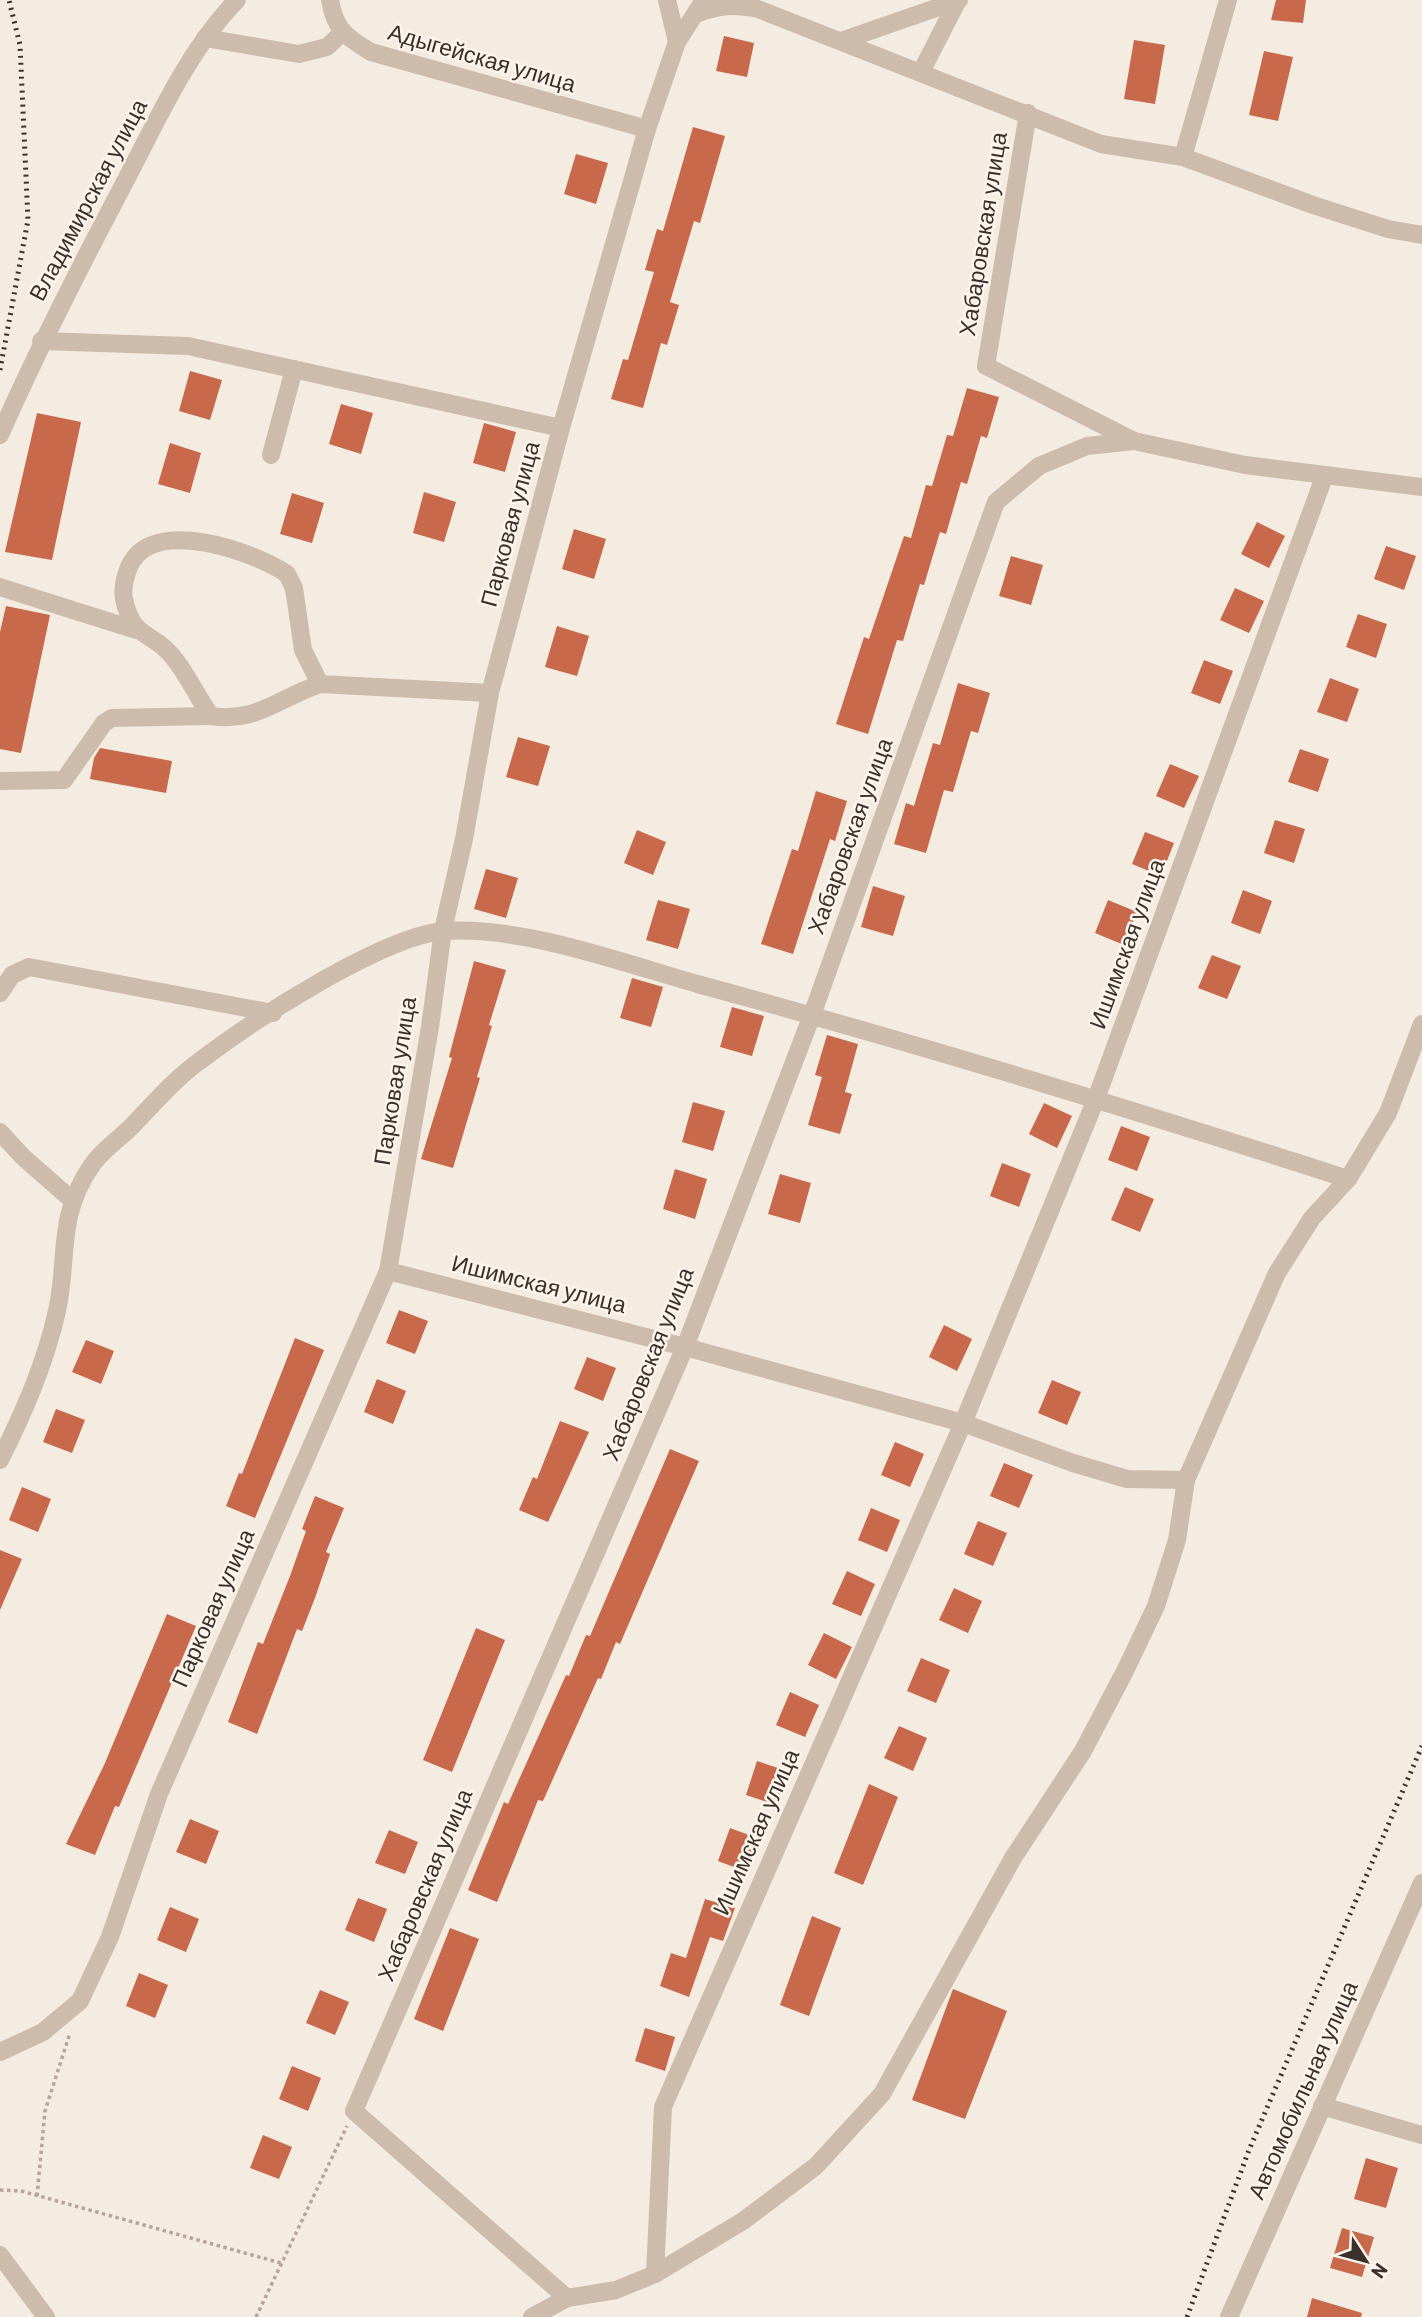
<svg xmlns="http://www.w3.org/2000/svg" width="1422" height="2317" viewBox="0 0 1422 2317" font-family="Barlow,sans-serif">
  <style>
    .building { fill: #c8694b }
    .lines { fill: none; stroke-linecap: round; stroke-linejoin: round }
    .path { stroke: #b9a596; stroke-width: 3.5; stroke-dasharray: 3.5 3.5; stroke-linecap: butt }
    .minor { stroke: #cdbbac; stroke-width: 18 }
    .rail { stroke: #3b302b; stroke-width: 5; stroke-dasharray: 2 5; stroke-linecap: butt }
    .labels { text-anchor: middle; stroke-width: 5; stroke-linejoin: round; paint-order: stroke }
    .street-label { font-size: 23px; fill: #3b302b; stroke: #fbf5ee }
  </style>
  <rect width="100%" height="100%" fill="#f4ebe1"/>
  <g class="building">
    <path d="M1276,0H1306L1303,23L1271,20Z"/>
    <path d="M724,36L754,43L747,77L716,71Z"/>
    <path d="M1134,40L1165,45L1155,104L1124,99Z"/>
    <path d="M1264,51L1293,57L1278,121L1249,115Z"/>
    <path d="M693,127L725,136L700,223L694,221L670,302L679,305L667,345L661,343L643,408L611,399L623,359L628,360L654,272L645,270L657,229L663,231Z"/>
    <path d="M576,154L608,163L596,204L564,194Z"/>
    <path d="M190,371L222,380L210,420L179,411Z"/>
    <path d="M967,388L999,397L987,438L981,436L967,484L961,482L946,534L940,532L924,585L920,584L903,641L897,640L868,734L836,724L864,637L869,639L904,536L911,538L926,485L932,486L947,435L953,436Z"/>
    <path d="M341,404L373,413L361,454L329,444Z"/>
    <path d="M37,413L81,422L52,560L5,552Z"/>
    <path d="M484,423L516,432L505,472L473,463Z"/>
    <path d="M170,443L201,453L190,493L158,484Z"/>
    <path d="M424,492L456,502L444,542L413,533Z"/>
    <path d="M292,493L324,503L312,543L280,534Z"/>
    <path d="M1257,522L1285,536L1269,568L1241,554Z"/>
    <path d="M574,529L606,539L594,579L562,569Z"/>
    <path d="M1386,546L1416,556L1404,590L1374,579Z"/>
    <path d="M1011,556L1043,565L1031,605L999,596Z"/>
    <path d="M1235,588L1264,601L1249,633L1220,620Z"/>
    <path d="M6,606L50,615L21,753L0,749V632Z"/>
    <path d="M1358,614L1387,624L1376,658L1346,647Z"/>
    <path d="M557,626L589,636L577,676L545,667Z"/>
    <path d="M1204,660L1233,671L1220,704L1191,693Z"/>
    <path d="M1330,678L1359,689L1347,722L1317,712Z"/>
    <path d="M958,683L990,693L978,733L971,731L953,792L944,790L926,853L894,844L906,803L914,806L933,743L940,745Z"/>
    <path d="M518,737L550,746L538,786L506,777Z"/>
    <path d="M100,748L172,761L166,793L90,779L94,758Z"/>
    <path d="M1300,749L1329,759L1318,792L1288,782Z"/>
    <path d="M1170,764L1199,776L1184,808L1156,796Z"/>
    <path d="M816,791L847,801L835,841L830,839L793,954L761,944L792,849L798,851Z"/>
    <path d="M1275,820L1305,829L1294,863L1264,853Z"/>
    <path d="M637,830L666,842L653,875L624,863Z"/>
    <path d="M1145,832L1174,843L1161,876L1132,864Z"/>
    <path d="M486,869L518,878L506,918L474,909Z"/>
    <path d="M873,886L905,896L893,936L861,927Z"/>
    <path d="M1243,890L1272,901L1260,934L1231,923Z"/>
    <path d="M658,900L690,909L678,949L646,940Z"/>
    <path d="M1108,900L1137,912L1124,945L1095,933Z"/>
    <path d="M1212,955L1241,966L1227,999L1198,988Z"/>
    <path d="M474,961L506,970L489,1025L492,1026L477,1077L480,1078L453,1168L421,1159L452,1058L449,1057Z"/>
    <path d="M632,978L663,987L651,1027L620,1018Z"/>
    <path d="M732,1007L764,1016L752,1056L720,1047Z"/>
    <path d="M827,1035L858,1044L845,1092L852,1094L840,1134L808,1125L822,1077L815,1075Z"/>
    <path d="M693,1102L725,1111L713,1151L682,1142Z"/>
    <path d="M1044,1103L1072,1116L1057,1148L1029,1134Z"/>
    <path d="M1121,1126L1150,1137L1137,1171L1108,1160Z"/>
    <path d="M1002,1163L1031,1174L1019,1207L990,1196Z"/>
    <path d="M675,1169L707,1179L695,1219L663,1209Z"/>
    <path d="M780,1174L811,1183L800,1223L768,1214Z"/>
    <path d="M1125,1187L1154,1199L1140,1232L1111,1220Z"/>
    <path d="M399,1310L428,1321L415,1354L386,1343Z"/>
    <path d="M944,1325L972,1339L957,1371L929,1357Z"/>
    <path d="M295,1338L324,1350L255,1518L226,1506L239,1473L242,1474Z"/>
    <path d="M86,1340L114,1351L101,1384L72,1372Z"/>
    <path d="M587,1357L616,1368L603,1401L574,1389Z"/>
    <path d="M377,1379L406,1391L393,1424L364,1412Z"/>
    <path d="M1052,1380L1081,1392L1067,1425L1038,1413Z"/>
    <path d="M56,1409L85,1420L72,1453L43,1442Z"/>
    <path d="M560,1421L589,1432L548,1522L519,1510L533,1477L537,1479Z"/>
    <path d="M895,1442L924,1454L910,1487L881,1475Z"/>
    <path d="M670,1449L699,1461L620,1644L616,1642L601,1679L598,1678L543,1801L538,1800L497,1902L468,1890L504,1802L508,1804L566,1675L569,1676L586,1635L590,1636Z"/>
    <path d="M1004,1463L1033,1475L1019,1508L990,1496Z"/>
    <path d="M22,1487L51,1499L38,1532L9,1520Z"/>
    <path d="M315,1496L344,1508L326,1552L330,1554L315,1598L302,1631L297,1629L257,1734L228,1722L258,1642L263,1644L290,1576L306,1531L302,1529Z"/>
    <path d="M871,1508L900,1520L887,1552L858,1540Z"/>
    <path d="M978,1521L1007,1533L993,1566L964,1554Z"/>
    <path d="M0,1550L22,1559L0,1610Z"/>
    <path d="M847,1571L875,1584L861,1616L832,1604Z"/>
    <path d="M954,1588L982,1601L968,1633L939,1620Z"/>
    <path d="M167,1614L196,1626L119,1807L115,1806L95,1855L66,1844L105,1763Z"/>
    <path d="M476,1628L505,1640L452,1772L423,1760Z"/>
    <path d="M824,1633L852,1647L836,1679L808,1665Z"/>
    <path d="M921,1658L950,1670L936,1703L907,1691Z"/>
    <path d="M790,1692L819,1705L805,1737L776,1725Z"/>
    <path d="M899,1726L927,1738L913,1771L884,1758Z"/>
    <path d="M757,1761L787,1771L776,1805L746,1795Z"/>
    <path d="M869,1784L898,1797L863,1885L834,1873Z"/>
    <path d="M190,1819L219,1831L206,1864L176,1852Z"/>
    <path d="M730,1828L760,1839L747,1872L718,1861Z"/>
    <path d="M389,1830L418,1842L405,1874L375,1863Z"/>
    <path d="M358,1898L387,1909L374,1942L345,1930Z"/>
    <path d="M705,1899L735,1908L723,1941L710,1937L689,1997L660,1986L671,1953L686,1958Z"/>
    <path d="M170,1907L199,1919L186,1952L157,1940Z"/>
    <path d="M812,1916L841,1928L809,2016L780,2005Z"/>
    <path d="M450,1928L479,1939L443,2031L414,2019Z"/>
    <path d="M139,1973L168,1985L155,2018L126,2006Z"/>
    <path d="M953,1989L1007,2011L965,2119L912,2100Z"/>
    <path d="M320,1990L349,2002L335,2035L306,2023Z"/>
    <path d="M645,2028L675,2037L665,2071L635,2061Z"/>
    <path d="M292,2066L321,2078L308,2111L279,2099Z"/>
    <path d="M263,2135L292,2147L279,2179L250,2168Z"/>
    <path d="M1366,2158L1398,2168L1386,2208L1354,2199Z"/>
    <path d="M1342,2228L1374,2237L1362,2277L1330,2268Z"/>
    <path d="M1312,2298L1362,2313L1361,2317H1307Z"/>
  </g>
  <g class="lines">
    <g class="path">
      <path d="M0,2190L21,2191L281,2263"/>
      <path d="M37,2196L45,2111L70,2033"/>
      <path d="M256,2317L347,2126"/>
    </g>
    <g class="minor">
      <path d="M330,0C335,30 346,37 371,52L647,129"/>
      <path d="M667,0L677,42"/>
      <path d="M696,14C719,5 734,4 758,9L1101,144L1183,157L1313,205L1388,229L1422,235"/>
      <path d="M205,38L299,54L327,47L343,32"/>
      <path d="M844,40L959,0"/>
      <path d="M921,72L958,0"/>
      <path d="M1028,113L986,366L1134,441"/>
      <path d="M1183,157L1228,0"/>
      <path d="M41,341L188,346L561,428"/>
      <path d="M0,435C39,346 83,261 128,176C159,116 190,48 237,0"/>
      <path d="M271,455L294,369"/>
      <path d="M0,587L136,630"/>
      <path d="M320,684L303,650L294,588L287,574C253,551 151,515 129,567C125,577 122,588 124,599C133,641 153,631 173,657C188,675 197,697 211,716C256,723 279,698 320,684L490,693"/>
      <path d="M0,781L64,780L104,723L112,718L211,716"/>
      <path d="M0,993L12,975L29,967L273,1013"/>
      <path d="M0,1132L23,1157L72,1200"/>
      <path d="M388,1271L685,1347L963,1423L1073,1463L1127,1479L1186,1480L1277,1273L1312,1218L1348,1179L1388,1113L1422,1024"/>
      <path d="M0,1460C24,1412 45,1364 57,1311C69,1256 56,1217 92,1165C101,1152 116,1141 128,1130C151,1107 174,1079 201,1060C251,1022 385,934 446,931C524,926 626,964 701,985C919,1044 1134,1110 1348,1179"/>
      <path d="M0,2052L43,2032L80,2001L110,1937L159,1794L388,1271L430,1027L443,930L464,839L490,693L561,428L647,129L677,42L704,0"/>
      <path d="M1322,2106L1422,2135"/>
      <path d="M0,2255L46,2317"/>
      <path d="M655,2274L663,2107L963,1423L1096,1099L1324,477"/>
      <path d="M567,2298L354,2111L685,1347L812,1015L996,502L1039,466L1087,446L1134,441L1245,465L1422,487"/>
      <path d="M532,2317L567,2298L616,2290L655,2274L743,2221L816,2166L882,2094L1013,1858L1083,1751L1125,1671L1156,1606L1177,1540L1186,1480"/>
      <path d="M1229,2317L1422,1883"/>
    </g>
    <g class="rail">
      <path d="M0,370L28,220L20,45L9,0"/>
      <path d="M1187,2317L1249,2150L1422,1746"/>
    </g>
  </g>
  <g class="labels">
    <g class="street-label">
      <text transform="translate(482 58) rotate(16)" y="8">Адыгейская улица</text>
      <text transform="translate(88 200) rotate(-62)" y="8">Владимирская улица</text>
      <text transform="translate(983 234) rotate(-81)" y="8">Хабаровская улица</text>
      <text transform="translate(510 524) rotate(-75)" y="8">Парковая улица</text>
      <text transform="translate(850 836) rotate(-70)" y="8">Хабаровская улица</text>
      <text transform="translate(1127 944) rotate(-70)" y="8">Ишимская улица</text>
      <text transform="translate(395 1081) rotate(-81)" y="8">Парковая улица</text>
      <text transform="translate(539 1284) rotate(14)" y="8">Ишимская улица</text>
      <text transform="translate(648 1364) rotate(-68)" y="8">Хабаровская улица</text>
      <text transform="translate(213 1608) rotate(-66)" y="8">Парковая улица</text>
      <text transform="translate(756 1832) rotate(-66)" y="8">Ишимская улица</text>
      <text transform="translate(425 1885) rotate(-67)" y="8">Хабаровская улица</text>
      <text transform="translate(1303 2090) rotate(-66)" y="8">Автомобильная улица</text>
    </g>
  </g>
  <g transform="translate(1366 2261) rotate(126)" stroke="#fbf5ee" stroke-width="5" paint-order="stroke">
  <path d="M0-5L12 26L0 18L-12 26Z" fill="#3b302b"/>
  <text y="-10" font-size="19" font-weight="bold" text-anchor="middle" fill="#3b302b">N</text>
  </g>
</svg>
